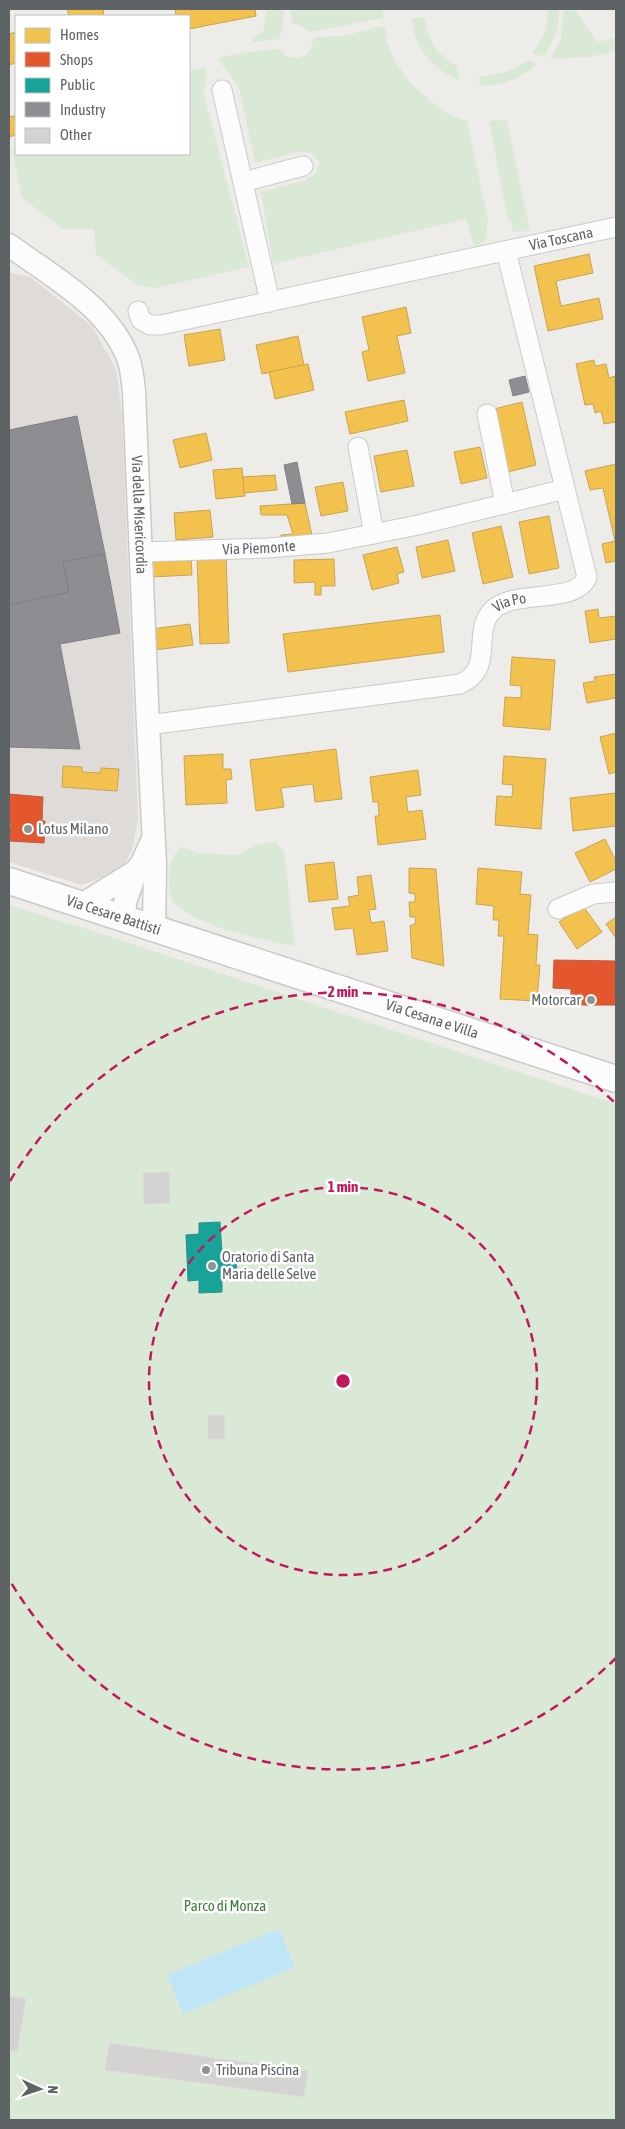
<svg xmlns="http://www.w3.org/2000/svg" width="625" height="2129" viewBox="0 0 625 2129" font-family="'Asap Condensed',sans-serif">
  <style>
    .industrial { fill: #dedbd9 }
    .green { fill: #dae9d5 }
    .water { fill: #c0e5f6 }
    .homes { fill: #f2c14e; stroke: #c6a555 }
    .shops { fill: #e4572e; stroke: #bc5b3f }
    .public { fill: #17a398; stroke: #2c9089 }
    .industry { fill: #8d8d92; stroke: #7f8085 }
    .building { fill: #d5d3d2; stroke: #dddbd8 }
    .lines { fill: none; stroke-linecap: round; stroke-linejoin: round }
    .minor-casing { stroke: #cacac9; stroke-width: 21 }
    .tertiary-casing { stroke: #cacac9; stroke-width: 25 }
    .secondary-casing { stroke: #c8c9c8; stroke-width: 29 }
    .minor { stroke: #fcfcfc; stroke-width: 19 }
    .tertiary { stroke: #fcfcfc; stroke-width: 22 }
    .secondary { stroke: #fcfcfc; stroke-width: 26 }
    .ring { fill: none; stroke: #c2185b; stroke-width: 2.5; stroke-dasharray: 9 6 }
    .poi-dot { fill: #909394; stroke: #fff; stroke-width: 2 }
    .labels { text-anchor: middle; stroke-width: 5; stroke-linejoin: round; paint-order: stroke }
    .street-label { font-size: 15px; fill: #5e6366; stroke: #fff }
    .poi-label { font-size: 15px; fill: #5e6366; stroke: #fff; text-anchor: start }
    .park-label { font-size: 15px; fill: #3f8239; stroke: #fff }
    .centre { fill: #c2185b; stroke: #fff; stroke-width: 2.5 }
    .ring-label { font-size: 15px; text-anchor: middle; font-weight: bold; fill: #c2185b; stroke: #fff; stroke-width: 5; stroke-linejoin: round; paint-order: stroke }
  </style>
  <rect width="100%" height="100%" fill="#eeece9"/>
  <path class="industrial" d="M9,272L30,277L92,326L116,369L122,414L138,819L132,850L121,870L82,885L9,862Z"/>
  <g class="green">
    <path d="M267,9H284L283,28L279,39L252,42L251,39L263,32Z"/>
    <path d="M290,9H383V18L310,32L303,27L292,23Z"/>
    <path d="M547,9H559C560,27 554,42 544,56L532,54C542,40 550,26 547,9Z"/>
    <path d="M564,9H574L598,42L616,38V51L589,57L550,59L561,39Z"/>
    <path d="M412,18H425L428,34L437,51L456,66L460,81C433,69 414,49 412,18Z"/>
    <path d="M376,27H385L387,42L395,61L410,83L444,112L467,121L488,220L485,241L475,248L466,219L273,264L261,192L306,180L316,173L319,162L312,153L300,152L255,163L239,87L217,58L247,52L279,49C287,59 298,61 308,53L315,37L344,36Z"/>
    <path d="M528,60L537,64C520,80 503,85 480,86L479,76C499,76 512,71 528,60Z"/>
    <path d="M205,67L207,77L203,91L249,267L155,288L138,285L96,255L94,229H63L22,198L12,150L16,149V154H189V71Z"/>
    <path d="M507,120L530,231L513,232L511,220H508L489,121Z"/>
    <path d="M275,841L284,851L295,947C254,936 204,930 172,902C168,877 165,869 179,847L199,853L237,855L257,845Z"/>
    <path d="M9,905L90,930L615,1104L616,2120H9Z"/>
  </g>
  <path class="water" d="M279,1929L295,1967L183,2014L167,1975Z"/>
  <g class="homes">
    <path d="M67,9H103L104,16H69Z"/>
    <path d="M175,9H255L256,16L189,29V16H176Z"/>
    <path d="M16,32V63L9,65V34Z"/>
    <path d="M15,116L16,135L9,137V117Z"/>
    <path d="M589,254L593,273L556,281L561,306L599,298L603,319L548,331L534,266Z"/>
    <path d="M406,307L411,333L397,336L405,373L368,381L362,352L369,350L362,317Z"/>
    <path d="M220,329L225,360L189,366L184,335Z"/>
    <path d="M298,336L304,365L262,374L256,345Z"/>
    <path d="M594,360L595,366L606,364L609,378L615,376L616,422L604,424L601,411L595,413L593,404L585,405L576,364Z"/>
    <path d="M308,364L314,390L275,399L269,372Z"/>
    <path d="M404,400L408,421L350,434L345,412Z"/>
    <path d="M522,402L536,465L508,472L494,409Z"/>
    <path d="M206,433L212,460L180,468L173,440Z"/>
    <path d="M480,447L487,478L461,484L454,452Z"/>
    <path d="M407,450L414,486L381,492L374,456Z"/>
    <path d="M616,464V561L606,563L602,544L615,541L603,488L590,490L585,471Z"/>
    <path d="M242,468L245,496L216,499L213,470Z"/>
    <path d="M275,475L277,490L244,493L243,477Z"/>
    <path d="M343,482L348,511L321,516L315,487Z"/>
    <path d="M305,503L313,540L281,541V535L293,534L287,515H261L260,506Z"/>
    <path d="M210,510L213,537L176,540L174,513Z"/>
    <path d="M549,516L559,568L529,574L519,522Z"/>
    <path d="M501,526L513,577L483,584L472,533Z"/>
    <path d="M448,540L455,571L422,578L416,547Z"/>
    <path d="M397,547L404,572L397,574L399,583L372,590L363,555Z"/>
    <path d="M226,555L229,643L200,644L197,556Z"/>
    <path d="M191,556L192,575L149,577L148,558Z"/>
    <path d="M334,559L335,586H321V595H315V582L294,583V560Z"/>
    <path d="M598,609L599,618L616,616V639L590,643L585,611Z"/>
    <path d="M440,615L444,652L288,672L283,634Z"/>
    <path d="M190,624L193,645L155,650L152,629Z"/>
    <path d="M512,657L555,660L550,730L503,726L505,697L521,698V686L510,685Z"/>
    <path d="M616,674V698L587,703L583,683L595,681L594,677Z"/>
    <path d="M616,733V772L609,774L600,737Z"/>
    <path d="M336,749L342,799L315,802L313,784L281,788L284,807L256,811L250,760Z"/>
    <path d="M223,754V769H231L232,779L226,780L227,803L186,805L184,756Z"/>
    <path d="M504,756L546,759L541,829L495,825L497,796L512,797L513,785L502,784Z"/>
    <path d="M63,766L82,767V772L100,773L101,768L119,769L117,791L62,787Z"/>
    <path d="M418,770L421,795L406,797L408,812L422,810L426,839L378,845L375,816H379L378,802H373L370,777Z"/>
    <path d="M616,793V826L573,831L570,798Z"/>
    <path d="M605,839L616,861V869L590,882L575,853Z"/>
    <path d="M334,862L338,899L309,902L305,865Z"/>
    <path d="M409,868L436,869L444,966L412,958L410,926L415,924L416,917H410L409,902H415V894L409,893Z"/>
    <path d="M478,868L522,872L520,894L531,895L528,934L538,935L536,965H540L537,1001L500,999L504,936H498L499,920H493L494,906L476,904Z"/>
    <path d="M371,875L376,909L369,910L371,923L384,921L388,951L357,955L353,928L335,930L332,908L350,906L348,897L359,895L357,877Z"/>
    <path d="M583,906L602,932L577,949L559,922Z"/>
    <path d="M616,917V938L606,924Z"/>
  </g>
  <g class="shops">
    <path d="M9,794L43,797L42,821H45L44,843L10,841L11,822H9Z"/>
    <path d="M554,960L616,961V1005H571V989L553,988Z"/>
  </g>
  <path class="public" d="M220,1222L222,1253L236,1252L237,1279L222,1280V1292L199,1293V1280L188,1281L186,1235L199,1234V1223Z"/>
  <g class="industry">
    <path d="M525,376L529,392L513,396L509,380Z"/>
    <path d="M77,416L105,554L63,562L69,592L9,605V430Z"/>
    <path d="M297,462L305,503L292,504L284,465Z"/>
    <path d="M105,554L120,633L60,644L80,749L9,747V605L69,592L63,562Z"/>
  </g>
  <g class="building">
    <path d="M169,1172L170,1203L144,1204L143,1173Z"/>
    <path d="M208,1415H224L225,1439H208Z"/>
    <path d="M9,1996L26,1999L17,2051L9,2050Z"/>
    <path d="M109,2043L308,2071L304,2097L105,2070Z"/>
  </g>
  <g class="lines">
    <defs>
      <g id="minor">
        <path d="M222,90L270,302"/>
        <path d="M243,182L303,166"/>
        <path id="s1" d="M138,311L141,320L150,325H161L616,227"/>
        <path d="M487,414L505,504"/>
        <path d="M358,447L374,534"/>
        <path id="s2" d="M141,552L268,548L328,543L418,525L565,489"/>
        <path id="s3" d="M148,725L460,684C497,668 469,630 495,608C517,590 577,604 587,577L506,251"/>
        <path d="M558,909L593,894L616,892"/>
      </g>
      <g id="tertiary">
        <path id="s4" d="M9,245C51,276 108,306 128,358C132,369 133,381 134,392L148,725L155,864L154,928"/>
        <path d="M83,904L136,871L142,863L153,839"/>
        <path d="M124,918L125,902L136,871"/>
      </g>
      <g id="secondary">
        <path id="s5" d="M9,881L616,1079"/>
      </g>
    </defs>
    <use href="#minor" class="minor-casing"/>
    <use href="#tertiary" class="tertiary-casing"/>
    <use href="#secondary" class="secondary-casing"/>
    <use href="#minor" class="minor"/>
    <use href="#tertiary" class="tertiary"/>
    <use href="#secondary" class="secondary"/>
  </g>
  <g class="ring">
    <circle cx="343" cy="1381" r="194"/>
    <path d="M616 1658A389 389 0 0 1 10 1581M10 1181A389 389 0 0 1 616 1104"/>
  </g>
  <g class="poi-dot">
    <circle cx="28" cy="829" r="5"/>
    <circle cx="591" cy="1000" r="5"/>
    <circle cx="212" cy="1266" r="5"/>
    <circle cx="206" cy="2070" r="5"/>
  </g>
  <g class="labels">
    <g class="street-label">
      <text dy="5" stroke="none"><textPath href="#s1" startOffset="440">Via Toscana</textPath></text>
      <text dy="5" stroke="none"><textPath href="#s4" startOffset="324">Via della Misericordia</textPath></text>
      <text dy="5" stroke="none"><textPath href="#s2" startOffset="118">Via Piemonte</textPath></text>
      <text dy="5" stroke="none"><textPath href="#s3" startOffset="419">Via Po</textPath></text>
      <text dy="5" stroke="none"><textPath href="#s5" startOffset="110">Via Cesare Battisti</textPath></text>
      <text dy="5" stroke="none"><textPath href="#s5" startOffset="445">Via Cesana e Villa</textPath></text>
    </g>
    <g class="poi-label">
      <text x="38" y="834">Lotus Milano</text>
      <text x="581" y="1005" text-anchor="end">Motorcar</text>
      <text x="222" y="1262">Oratorio di Santa<tspan x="222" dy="17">Maria delle Selve</tspan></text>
      <text x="216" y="2075">Tribuna Piscina</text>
    </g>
    <g class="park-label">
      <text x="225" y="1911">Parco di Monza</text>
    </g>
  </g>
  <circle cx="343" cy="1381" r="8" class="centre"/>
  <g class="ring-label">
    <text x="343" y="997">2 min</text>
    <text x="343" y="1192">1 min</text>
  </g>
  <rect width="625" height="2129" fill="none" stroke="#5e6366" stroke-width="20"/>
  <rect x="15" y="15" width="175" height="140" fill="#ffffff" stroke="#bfc1c2"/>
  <rect x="25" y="28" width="25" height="15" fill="#f2c14e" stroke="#bfc1c2"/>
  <text x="60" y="40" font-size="15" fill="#5e6366">Homes</text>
  <rect x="25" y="52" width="25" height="15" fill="#e4572e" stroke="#bfc1c2"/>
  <text x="60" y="65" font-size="15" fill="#5e6366">Shops</text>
  <rect x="25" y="78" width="25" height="15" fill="#17a398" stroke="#bfc1c2"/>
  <text x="60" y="90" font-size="15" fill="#5e6366">Public</text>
  <rect x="25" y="102" width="25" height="15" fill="#8d8d92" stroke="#bfc1c2"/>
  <text x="60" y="115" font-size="15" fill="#5e6366">Industry</text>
  <rect x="25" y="128" width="25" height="15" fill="#d5d3d2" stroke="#bfc1c2"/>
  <text x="60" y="140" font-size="15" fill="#5e6366">Other</text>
  <g transform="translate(40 2089) rotate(93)" stroke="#ffffff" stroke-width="4" paint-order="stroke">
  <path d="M0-4L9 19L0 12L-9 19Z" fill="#5e6366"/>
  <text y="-8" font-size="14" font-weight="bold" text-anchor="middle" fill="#5e6366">N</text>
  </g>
</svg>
